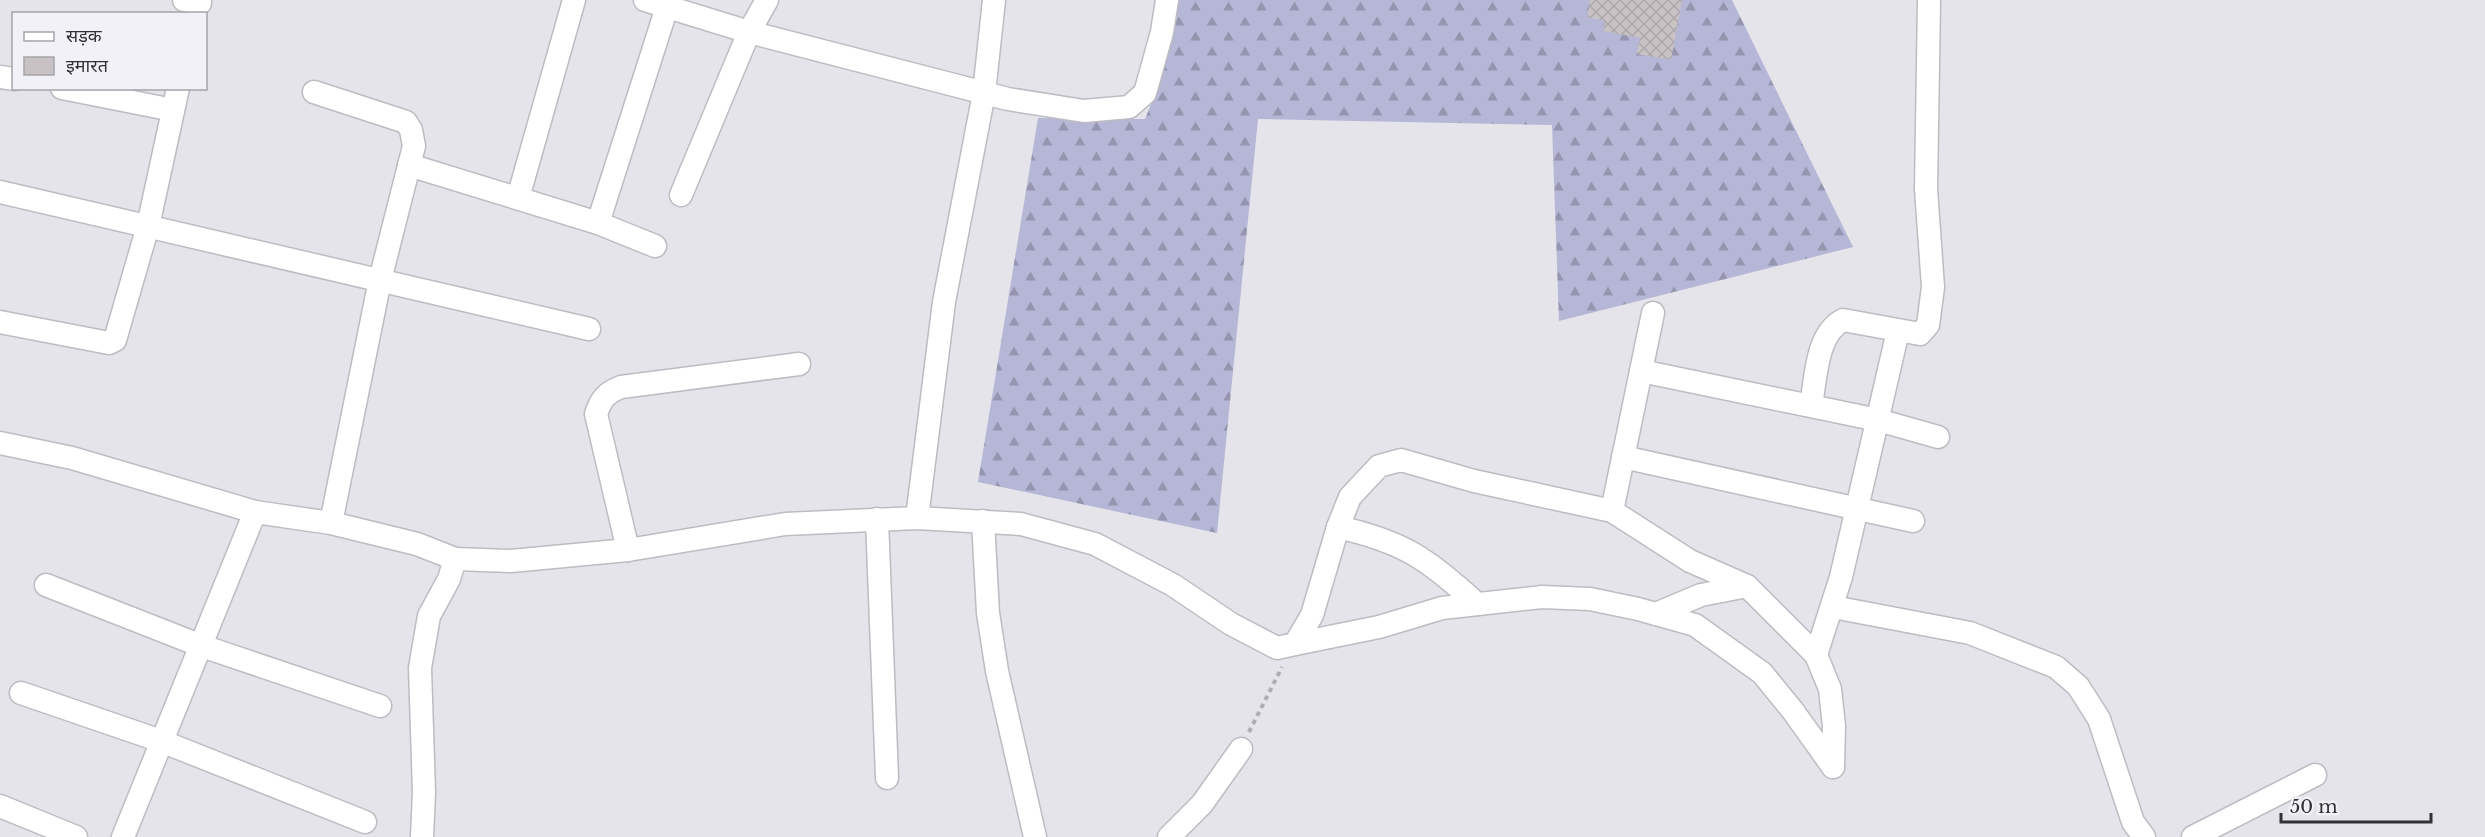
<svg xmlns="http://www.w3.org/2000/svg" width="2485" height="837" viewBox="0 0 2485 837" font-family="'Libre Baskerville','Noto Sans Devanagari',serif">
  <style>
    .forest { fill: url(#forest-firs) }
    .building { fill: url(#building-cross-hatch) }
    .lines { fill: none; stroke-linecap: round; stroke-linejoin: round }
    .minor-casing { stroke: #bcbcc2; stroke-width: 25 }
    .path { stroke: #adadb2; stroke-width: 4; stroke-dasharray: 4.5 4.5; stroke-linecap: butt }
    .minor { stroke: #fff; stroke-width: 22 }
  </style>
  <defs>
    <pattern id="forest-firs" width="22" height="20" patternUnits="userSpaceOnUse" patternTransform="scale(1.5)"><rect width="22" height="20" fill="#b6b7d7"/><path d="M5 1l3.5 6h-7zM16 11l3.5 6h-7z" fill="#9595af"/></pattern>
    <pattern id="building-cross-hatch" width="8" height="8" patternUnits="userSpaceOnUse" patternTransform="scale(1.5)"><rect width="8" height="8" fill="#c8c2c5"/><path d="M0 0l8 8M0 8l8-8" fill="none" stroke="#aca7aa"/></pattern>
  </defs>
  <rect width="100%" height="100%" fill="#e4e4ea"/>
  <path class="forest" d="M1174,0H1732L1853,247L1559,321L1552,125L1258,119L1217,533L978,482L1038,118L1145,119L1159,85Z"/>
  <path class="building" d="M1590,0H1682L1671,60L1637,54L1640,38L1603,31L1605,21L1587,17Z"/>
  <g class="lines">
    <defs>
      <g id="minor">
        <path d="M184,0L200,3"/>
        <path d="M645,0L749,32L1008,99L1084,111L1129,107L1145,93L1162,32L1167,0"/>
        <path d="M0,77L14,79"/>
        <path d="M62,88L173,110"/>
        <path d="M314,92L406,122L411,130L414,146L380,280L331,523"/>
        <path d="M409,165L598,223L655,246"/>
        <path d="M0,192L589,329"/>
        <path d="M681,195L749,32L767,0"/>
        <path d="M518,198L574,0"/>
        <path d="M598,223L667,7"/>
        <path d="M0,322L109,343L115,340L148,226L178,88"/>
        <path d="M1641,371L1878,420L1938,437"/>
        <path d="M1811,405C1816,378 1816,334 1843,320L1920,334L1928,325L1933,287L1926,189L1929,0"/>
        <path d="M0,443L72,458L255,512L331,523L417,544L455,559L511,561L628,550L785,524L917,518L1021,524L1095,544L1173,585L1231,624L1277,648L1295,644L1312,615L1338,527L1350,497L1379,466L1401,460L1474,481L1612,511L1690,561L1747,586L1816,655L1830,689L1834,726L1833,767"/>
        <path d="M1623,457L1913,521"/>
        <path d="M1612,511L1653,313"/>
        <path d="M917,518L944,302L984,93L994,0"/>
        <path d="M877,519L887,778"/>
        <path d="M983,521L988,613L997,671L1035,837"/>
        <path d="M1338,527C1404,542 1428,559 1477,604"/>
        <path d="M628,550L596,414C601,399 606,393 621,387L799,364"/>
        <path d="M46,585L199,645L380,706"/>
        <path d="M1833,607L1970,633L2056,667L2078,686L2099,719L2133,822L2144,837"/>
        <path d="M1656,614L1701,595L1747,586"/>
        <path d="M1295,644L1379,627L1442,608L1542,597L1590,599L1638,609L1695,625L1762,673L1793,711L1833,767"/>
        <path d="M1816,655L1841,577L1898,331"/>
        <path d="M21,693L161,741L365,822"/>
        <path d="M0,806L76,837"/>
        <path d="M123,837L255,512"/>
        <path d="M422,837L424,792L420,668L429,616L449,579L455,559"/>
        <path d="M1169,837L1202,804L1241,749"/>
        <path d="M2193,837L2315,775"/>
      </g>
    </defs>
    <use href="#minor" class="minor-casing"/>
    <path class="path" d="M1249,732L1282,667"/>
    <use href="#minor" class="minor"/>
  </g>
  <rect x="12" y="12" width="195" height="78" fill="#f1f1f7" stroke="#a5a5a9" stroke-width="1.5"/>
  <rect x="24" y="32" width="30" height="9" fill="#ffffff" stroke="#a5a5a9" stroke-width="1.5"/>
  <text x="66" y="42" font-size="18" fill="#323234">सड़क</text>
  <rect x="24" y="57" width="30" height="18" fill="#c8c2c5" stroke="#a5a5a9" stroke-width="1.5"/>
  <text x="66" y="72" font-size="18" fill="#323234">इमारत</text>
  <path d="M2281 813v9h150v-9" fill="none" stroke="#323234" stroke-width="3"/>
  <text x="2290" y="813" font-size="18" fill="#323234" stroke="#f1f1f7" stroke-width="4.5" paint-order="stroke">50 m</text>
</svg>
